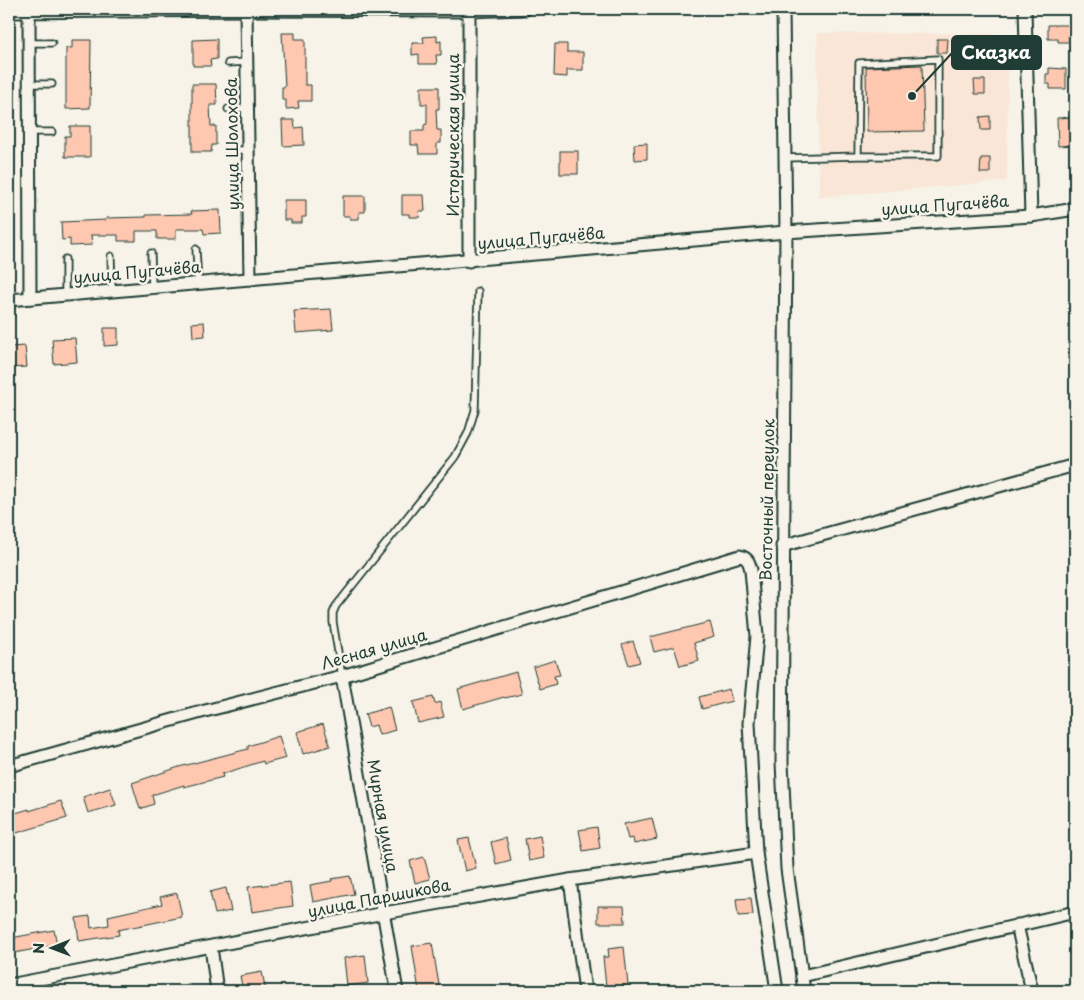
<svg xmlns="http://www.w3.org/2000/svg" width="1084" height="1000" viewBox="0 0 1084 1000" font-family="'Playpen Sans',sans-serif">
  <style>
    .built { fill: #f9e6d7 }
    .building { fill: #fec7b0; stroke: #1f3d34 }
    .lines { fill: none; stroke-linecap: round; stroke-linejoin: round }
    .lane-casing { stroke: #1f3d34; stroke-width: 9 }
    .street-casing { stroke: #1f3d34; stroke-width: 15 }
    .lane { stroke: #f7f3e8; stroke-width: 5.5 }
    .street { stroke: #f7f3e8; stroke-width: 11 }
    .labels { text-anchor: middle; stroke-width: 5; stroke-linejoin: round; paint-order: stroke }
    .street-label { font-size: 16px; fill: #1f3d34; stroke: #f7f3e8 }
    .leader { fill: none; stroke: #1f3d34; stroke-width: 2 }
    .callout-dot { fill: #1f3d34; stroke: #f7f3e8; stroke-width: 2 }
    .callout { fill: #1f3d34; stroke: #1f3d34; stroke-width: 2 }
    .callout-label { font-size: 18px; text-anchor: middle; font-weight: bold; fill: #fff }
  </style>
  <rect width="100%" height="100%" fill="#f7f3e8"/>
  <filter id="ink" filterUnits="userSpaceOnUse"><feTurbulence type="fractalNoise" baseFrequency=".02" numOctaves="2"/><feDisplacementMap in="SourceGraphic" scale="10" xChannelSelector="R" yChannelSelector="G"/><feConvolveMatrix kernelMatrix="1 2 1 2 8 2 1 2 1" color-interpolation-filters="sRGB"/></filter>
  <g filter="url(#ink)">
    <path class="built" d="M817,33L1008,34L1007,181L819,197Z"/>
    <g class="building">
      <path d="M1048,25H1069V42H1058V39H1048Z"/>
      <path d="M282,33H295V39H305V85H311V101H298L299,108L286,109V100H282V87H285Z"/>
      <path d="M437,36V42L441,41V55H436L437,64H419V54L412,55V43H424L423,37Z"/>
      <path d="M217,39V59L210,60L211,66H193V40Z"/>
      <path d="M937,39H948L947,53H937Z"/>
      <path d="M72,40H91L90,108L66,109V48H72Z"/>
      <path d="M555,44H567V52H583V70H567V77L554,76Z"/>
      <path d="M922,65L924,131L867,132L866,67Z"/>
      <path d="M1049,68L1066,69V89H1050V84H1046V74H1049Z"/>
      <path d="M974,80H985V94H975Z"/>
      <path d="M192,84H216L217,105H210L211,126H216V145H212L211,152H192Z"/>
      <path d="M421,87H439V109H436L437,130H441V143H437V154H419L418,145H411V131H424V125L427,124V104H421Z"/>
      <path d="M990,116V130H981L980,117Z"/>
      <path d="M1073,117L1075,145L1058,146L1057,118Z"/>
      <path d="M282,120H294L295,128L303,127L304,145L283,146Z"/>
      <path d="M70,126H90V157H65V136H70Z"/>
      <path d="M647,143V159L635,160L634,144Z"/>
      <rect x="560" y="151" width="18" height="23"/>
      <path d="M981,158H990V173H980Z"/>
      <path d="M402,195H424L425,211H419L420,217H409V214H402Z"/>
      <path d="M343,196H365V212H359V219H350V216H343Z"/>
      <path d="M284,200H306V217H302V223H291V220H284Z"/>
      <path d="M220,210L221,233L204,234L203,229H176V239H157V231H136V241H118V235H91L92,245L70,246V239L62,240L61,222L106,220V218L146,217V215L192,214L191,211Z"/>
      <path d="M331,309L333,330L296,333L294,311Z"/>
      <path d="M204,322L205,336L193,337L192,323Z"/>
      <path d="M104,328H118V345L104,346Z"/>
      <path d="M75,338L77,362L54,364L52,339Z"/>
      <path d="M25,346L27,367L9,368V347Z"/>
      <path d="M710,622L714,637L694,643L699,661L680,666L674,647L654,652L650,637Z"/>
      <path d="M633,641L640,662L629,665L622,645Z"/>
      <path d="M555,660L560,675L554,676L556,684L540,689L533,667Z"/>
      <path d="M516,672L522,694L505,698L504,697L463,709L458,689Z"/>
      <path d="M729,689L732,701L702,709L699,697Z"/>
      <path d="M433,697L435,704L440,702L444,717L418,723L413,702Z"/>
      <path d="M389,707L395,730L379,735L376,725L369,727L365,714Z"/>
      <path d="M323,724L330,746L303,754L297,732Z"/>
      <path d="M279,736L286,758L264,764L263,761L222,774L223,777L184,787V785L152,795L154,804L140,809L132,783L179,767L248,749V746Z"/>
      <path d="M110,788L116,805L88,813L83,797Z"/>
      <path d="M61,801L67,818L13,834L9,815L29,809V811Z"/>
      <path d="M652,818L657,839L634,844L633,838L628,839L624,824Z"/>
      <path d="M597,827L600,848L583,851L579,830Z"/>
      <path d="M540,836L544,858L529,861L525,839Z"/>
      <path d="M469,838L476,868L465,871L458,840Z"/>
      <path d="M506,838L511,860L496,864L491,842Z"/>
      <path d="M424,857L430,879L415,883L410,861Z"/>
      <path d="M350,876L354,894L313,902L310,885L332,881L331,879Z"/>
      <path d="M290,882L293,906L252,912L248,887Z"/>
      <path d="M226,888L231,911L215,914L210,892Z"/>
      <path d="M177,893L182,917L118,930L119,935L79,941L76,918L90,916L91,928L109,925L108,916L162,904L160,897Z"/>
      <path d="M751,898L753,915L738,916L736,899Z"/>
      <path d="M598,906H624L625,923H598Z"/>
      <path d="M54,930L57,945L14,953L11,938Z"/>
      <path d="M432,943L440,991H419L412,946Z"/>
      <path d="M624,947L628,985L606,987L603,957H609L608,949Z"/>
      <path d="M365,955L368,983L347,986L344,958Z"/>
      <path d="M262,972L266,991H243L240,976Z"/>
    </g>
    <g class="lines">
      <defs>
        <g id="lane">
          <path d="M29,43H52"/>
          <path d="M228,63L247,62"/>
          <path d="M29,84H52"/>
          <path d="M228,109L247,108"/>
          <path d="M30,132H52"/>
          <path d="M228,150H247"/>
          <path d="M785,158L858,156H938V59L859,63L858,156"/>
          <path d="M196,249L198,283"/>
          <path d="M151,253L152,287"/>
          <path d="M111,256L112,290"/>
          <path d="M65,259V294"/>
          <path d="M342,676L333,622V613L336,606L455,457L468,433L475,410L478,291"/>
        </g>
        <g id="street">
          <path d="M29,9L30,298"/>
          <path d="M246,9L250,279"/>
          <path d="M469,9V261"/>
          <path d="M783,9L786,232L782,762L787,869L804,991"/>
          <path d="M1025,9L1031,216"/>
          <path d="M9,12L246,10L469,11L526,9"/>
          <path d="M9,300L786,232L1031,216L1075,209"/>
          <path d="M782,546L1075,465"/>
          <path d="M342,676L397,991"/>
          <path d="M9,766L205,711L342,676L740,556C748,558 749,562 751,570L757,636L749,723L756,853L777,991"/>
          <path d="M570,880L585,991"/>
          <path d="M1017,925L1032,991"/>
          <path d="M211,947L217,991"/>
          <path d="M802,976L1075,912"/>
          <path d="M9,985L384,913L570,880L756,853"/>
        </g>
      </defs>
      <use href="#lane" class="lane-casing"/>
      <use href="#street" class="street-casing"/>
      <use href="#lane" class="lane"/>
      <use href="#street" class="street"/>
    </g>
  </g>
  <g class="labels">
    <g class="street-label">
      <text transform="translate(453 135) rotate(-90)" y="6">Историческая улица</text>
      <text transform="translate(232 144) rotate(-91)" y="6">улица Шолохова</text>
      <text transform="translate(945 205) rotate(-4)" y="6">улица Пугачёва</text>
      <text transform="translate(541 238) rotate(-5)" y="6">улица Пугачёва</text>
      <text transform="translate(137 272) rotate(-5)" y="6">улица Пугачёва</text>
      <text transform="translate(767 500) rotate(-89)" y="6">Восточный переулок</text>
      <text transform="translate(374 649) rotate(-16)" y="6">Лесная улица</text>
      <text transform="translate(383 816) rotate(80)" y="6">Мирная улица</text>
      <text transform="translate(379 898) rotate(-11)" y="6">улица Паршикова</text>
    </g>
  </g>
  <path class="leader" d="M912 96L952 53"/>
  <circle class="callout-dot" cx="912" cy="96" r="5"/>
  <rect class="callout" x="952" y="36" width="89" height="33" rx="5"/>
  <g class="callout-label">
    <text x="996" y="59">Сказка</text>
  </g>
  <rect width="1084" height="1000" fill="none" stroke="#f7f3e8" stroke-width="30"/>
  <rect x="15" y="15" width="1054" height="970" fill="none" stroke="#1f3d34" stroke-width="2" filter="url(#ink)"/>
  <g transform="translate(52 948) rotate(269)" stroke="#f7f3e8" stroke-width="4" paint-order="stroke">
  <path d="M0-4L9 19L0 12L-9 19Z" fill="#1f3d34"/>
  <text y="-8" font-size="14" font-weight="bold" text-anchor="middle" fill="#1f3d34">N</text>
  </g>
</svg>
